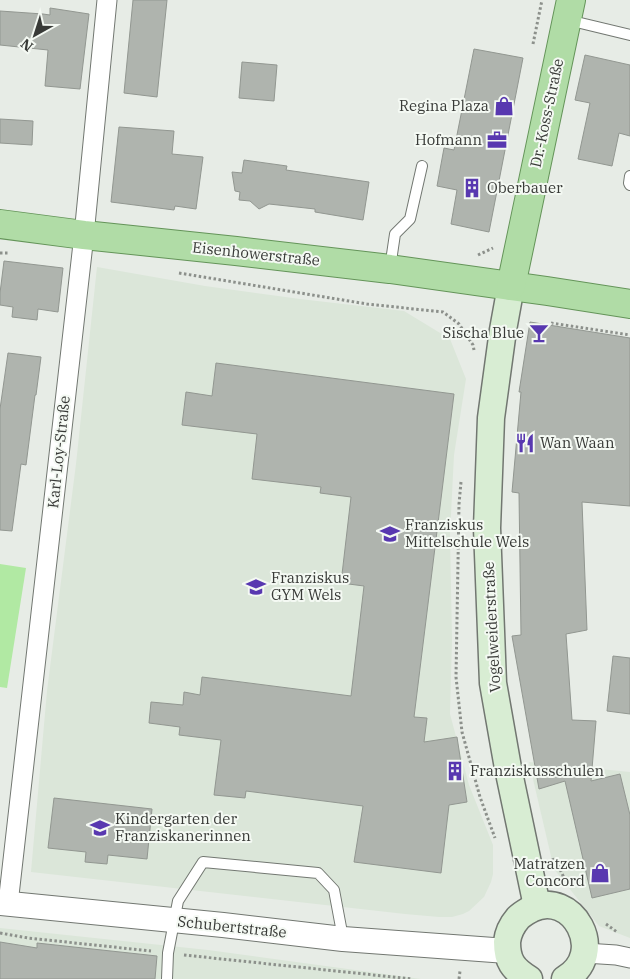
<svg xmlns="http://www.w3.org/2000/svg" width="630" height="979" viewBox="0 0 630 979" font-family="'IBM Plex Serif',serif">
  <style>
    .built { fill: #dbe6d9 }
    .green { fill: #b1e9a3 }
    .building { fill: #afb4ae; stroke: #929791 }
    .lines { fill: none; stroke-linecap: round; stroke-linejoin: round }
    .service-casing { stroke: #727771; stroke-width: 12 }
    .minor-casing { stroke: #727771; stroke-width: 21 }
    .tertiary-casing { stroke: #727771; stroke-width: 26 }
    .secondary-casing { stroke: #727771; stroke-width: 29 }
    .primary-casing { stroke: #649459; stroke-width: 30 }
    .path { stroke: #8c908b; stroke-width: 3; stroke-dasharray: 2.5 2.5; stroke-linecap: butt }
    .service { stroke: #fff; stroke-width: 10 }
    .minor { stroke: #fff; stroke-width: 19 }
    .tertiary { stroke: #fff; stroke-width: 24 }
    .secondary { stroke: #d8edd3; stroke-width: 26 }
    .primary { stroke: #b0dca6; stroke-width: 28 }
    .labels { text-anchor: middle; stroke-width: 4; stroke-linejoin: round; paint-order: stroke }
    .poi-label { font-size: 15px; fill: #383a37; stroke: #f4f9f3; text-anchor: start }
    .street-label { font-size: 15px; fill: #383a37; stroke: #f4f9f3 }
  </style>
  <rect width="100%" height="100%" fill="#e7ece6"/>
  <g class="built">
    <path d="M97,267L205,286L300,299L404,311L450,339L466,379L454,455L450,534L452,640L450,714L469,785L493,845V874L491,882L484,897L469,911L463,914L452,917H439L405,914L31,872L47,691L76,464Z"/>
    <path d="M529,762L630,772V938L599,926L554,869Z"/>
    <path d="M0,928L208,950L421,979H0Z"/>
  </g>
  <path class="green" d="M0,564L26,568L7,688L0,687Z"/>
  <g class="building">
    <path d="M133,0H167L157,97L124,93Z"/>
    <path d="M50,8L89,14L80,89L45,86L48,50L0,45V11L43,14L50,15Z"/>
    <path d="M474,49L523,58L489,232L451,224L457,190L437,186L444,148L454,150Z"/>
    <path d="M585,55L630,65V136L619,133L612,166L578,159L590,103L575,100Z"/>
    <path d="M242,62L277,65L274,101L239,98Z"/>
    <path d="M0,119L33,121L32,145L0,143Z"/>
    <path d="M119,127L174,131L172,154L203,157L196,209L175,206L174,210L111,202Z"/>
    <path d="M244,160L287,166L286,170L369,182L363,220L315,212V209L269,204L259,209L250,201L239,200L240,192L235,191L232,172L242,173Z"/>
    <path d="M4,261L63,268L58,312L38,309L37,320L12,317L13,307L0,305V293Z"/>
    <path d="M530,322L630,338V506L582,502L587,630L566,634L572,720L596,721L591,781L620,774L630,815V889L592,898L565,781L539,789L512,636L521,635L519,493L512,492L521,392H519Z"/>
    <path d="M8,353L41,357L36,395H35L26,465L21,464L12,531L0,530V409Z"/>
    <path d="M216,363L454,394L414,717L427,718L424,742L457,737L467,802L449,805L441,873L354,862L363,806L246,791L245,798L214,795L221,740L179,735L180,727L149,723L151,702L183,705L184,692L200,695L202,677L351,696L364,586L341,583L351,497L320,493L321,487L252,479L257,434L182,425L186,392L212,396Z"/>
    <path d="M613,656L630,658V714L607,711Z"/>
    <path d="M54,798L152,809L147,859L108,855L107,864L85,862L86,852L48,848Z"/>
    <path d="M0,942L37,948V943L157,956L155,979H0Z"/>
  </g>
  <g class="lines">
    <defs>
      <g id="service">
        <path d="M568,20L630,35"/>
        <path d="M630,176L629,183L630,185"/>
        <path d="M390,268L395,234L410,219L422,166"/>
        <path d="M167,979L168,953L178,901L203,862L318,873L334,890L343,938"/>
      </g>
      <g id="minor">
        <path d="M8,904L84,235L107,0"/>
        <path d="M585,953L616,955L630,958"/>
      </g>
      <path id="tertiary" d="M0,903L223,925L343,939L507,951"/>
      <g id="secondary">
        <path d="M511,286L503,330L491,418L487,528L493,683L508,768L537,906"/>
        <path d="M529,979C513,969 507,961 507,942C508,932 512,925 518,918C522,914 526,912 531,909C572,888 609,953 565,979"/>
      </g>
      <g id="primary">
        <path d="M0,224L84,235L236,251L390,269L547,291L630,304"/>
        <path d="M511,286L571,0"/>
      </g>
    </defs>
    <use href="#service" class="service-casing"/>
    <use href="#minor" class="minor-casing"/>
    <use href="#tertiary" class="tertiary-casing"/>
    <use href="#secondary" class="secondary-casing"/>
    <use href="#primary" class="primary-casing"/>
    <g class="path">
      <path d="M533,44L542,0"/>
      <path d="M0,253H10"/>
      <path d="M478,255L493,248"/>
      <path d="M179,273L367,304L443,312L459,324L473,345L474,350"/>
      <path d="M551,323L630,335"/>
      <path d="M461,482L459,504L456,677L462,732L480,797L495,838"/>
      <path d="M552,860L555,859L566,882"/>
      <path d="M606,924L617,932"/>
      <path d="M0,933L28,938L151,951"/>
      <path d="M184,955L412,979"/>
      <path d="M459,979L460,971"/>
    </g>
    <use href="#service" class="service"/>
    <use href="#minor" class="minor"/>
    <use href="#tertiary" class="tertiary"/>
    <use href="#secondary" class="secondary"/>
    <use href="#primary" class="primary"/>
  </g>
  <defs>
    <symbol id="shop-bare" viewBox="-9 -9 18 18"><path d="M-5-2.5h2.3a2.7 3.5 0 0 1 5.4 0H5L5.5 6h-11ZM-1.5-2.5h3a1.5 2.3 0 0 0-3 0Z" fill="#5838b0" stroke="#f4f9f3" stroke-width="2.5" paint-order="stroke"/></symbol>
    <symbol id="office-bare" viewBox="-9 -9 18 18"><path d="M-6-3h4V-5.5h4V-3h4V5H-6ZM-1-4.5V-3h2v-1.5ZM-6 0V1H6V0Z" fill="#5838b0" stroke="#f4f9f3" stroke-width="2.5" paint-order="stroke"/></symbol>
    <symbol id="building-bare" viewBox="-9 -9 18 18"><path d="M-4-6H4V6H1V3H-1V6H-4ZM-2.5-4.3h1.7v1.8h-1.7ZM.8-4.3h1.7v1.8H.8ZM-2.5-1h1.7V.8h-1.7ZM.8-1h1.7V.8H.8Z" fill="#5838b0" stroke="#f4f9f3" stroke-width="2.5" paint-order="stroke"/></symbol>
    <symbol id="bar-bare" viewBox="-9 -9 18 18"><path d="M-6-5H6L.8 .8V4.5H3.5V6h-7V4.5H-.8V.8Z" fill="#5838b0" stroke="#f4f9f3" stroke-width="2.5" paint-order="stroke"/></symbol>
    <symbol id="restaurant-bare" viewBox="-9 -9 18 18"><path d="M-5-6h1v4h1v-4h1v4h1v-4h1v5L-1.5 .5V6h-2V.5L-5-1ZM5-6V6H3V1.5H1.5Q1.5-4 5-6Z" fill="#5838b0" stroke="#f4f9f3" stroke-width="2.5" paint-order="stroke"/></symbol>
    <symbol id="school-bare" viewBox="-9 -9 18 18"><path d="M0-5L7-2L0 1L-7-2ZM-4 1L0 2.5L4 1V4Q0 6-4 4Z" fill="#5838b0" stroke="#f4f9f3" stroke-width="2.5" paint-order="stroke"/></symbol>
  </defs>
  <g fill-rule="evenodd">
    <use href="#shop-bare" x="490" y="92" width="28" height="28"/>
    <use href="#office-bare" x="483" y="126" width="28" height="28"/>
    <use href="#building-bare" x="458" y="174" width="28" height="28"/>
    <use href="#bar-bare" x="525" y="319" width="28" height="28"/>
    <use href="#restaurant-bare" x="511" y="429" width="28" height="28"/>
    <use href="#school-bare" x="376" y="520" width="28" height="28"/>
    <use href="#school-bare" x="242" y="573" width="28" height="28"/>
    <use href="#building-bare" x="441" y="757" width="28" height="28"/>
    <use href="#school-bare" x="86" y="814" width="28" height="28"/>
    <use href="#shop-bare" x="586" y="859" width="28" height="28"/>
  </g>
  <g class="labels">
    <g class="poi-label">
      <text x="489" y="111" text-anchor="end">Regina Plaza</text>
      <text x="482" y="145" text-anchor="end">Hofmann</text>
      <text x="487" y="193">Oberbauer</text>
      <text x="524" y="338" text-anchor="end">Sischa Blue</text>
      <text x="540" y="448">Wan Waan</text>
      <text x="405" y="530">Franziskus<tspan x="405" dy="17">Mittelschule Wels</tspan></text>
      <text x="271" y="583">Franziskus<tspan x="271" dy="17">GYM Wels</tspan></text>
      <text x="470" y="776">Franziskusschulen</text>
      <text x="115" y="824">Kindergarten der<tspan x="115" dy="17">Franziskanerinnen</tspan></text>
      <text x="585" y="869" text-anchor="end">Matratzen<tspan x="585" dy="17">Concord</tspan></text>
    </g>
    <g class="street-label">
      <text transform="translate(547 113) rotate(-78)" y="5">Dr.-Koss-Straße</text>
      <text transform="translate(256 254) rotate(6)" y="5">Eisenhowerstraße</text>
      <text transform="translate(59 452) rotate(-84)" y="5">Karl-Loy-Straße</text>
      <text transform="translate(492 627) rotate(-93)" y="5">Vogelweiderstraße</text>
      <text transform="translate(232 927) rotate(6)" y="5">Schubertstraße</text>
    </g>
  </g>
  <g transform="translate(35 35) rotate(219)" stroke="#f4f9f3" stroke-width="4" paint-order="stroke">
  <path d="M0-4L9 19L0 12L-9 19Z" fill="#383a37"/>
  <text y="-8" font-size="14" font-weight="bold" text-anchor="middle" fill="#383a37">N</text>
  </g>
</svg>
